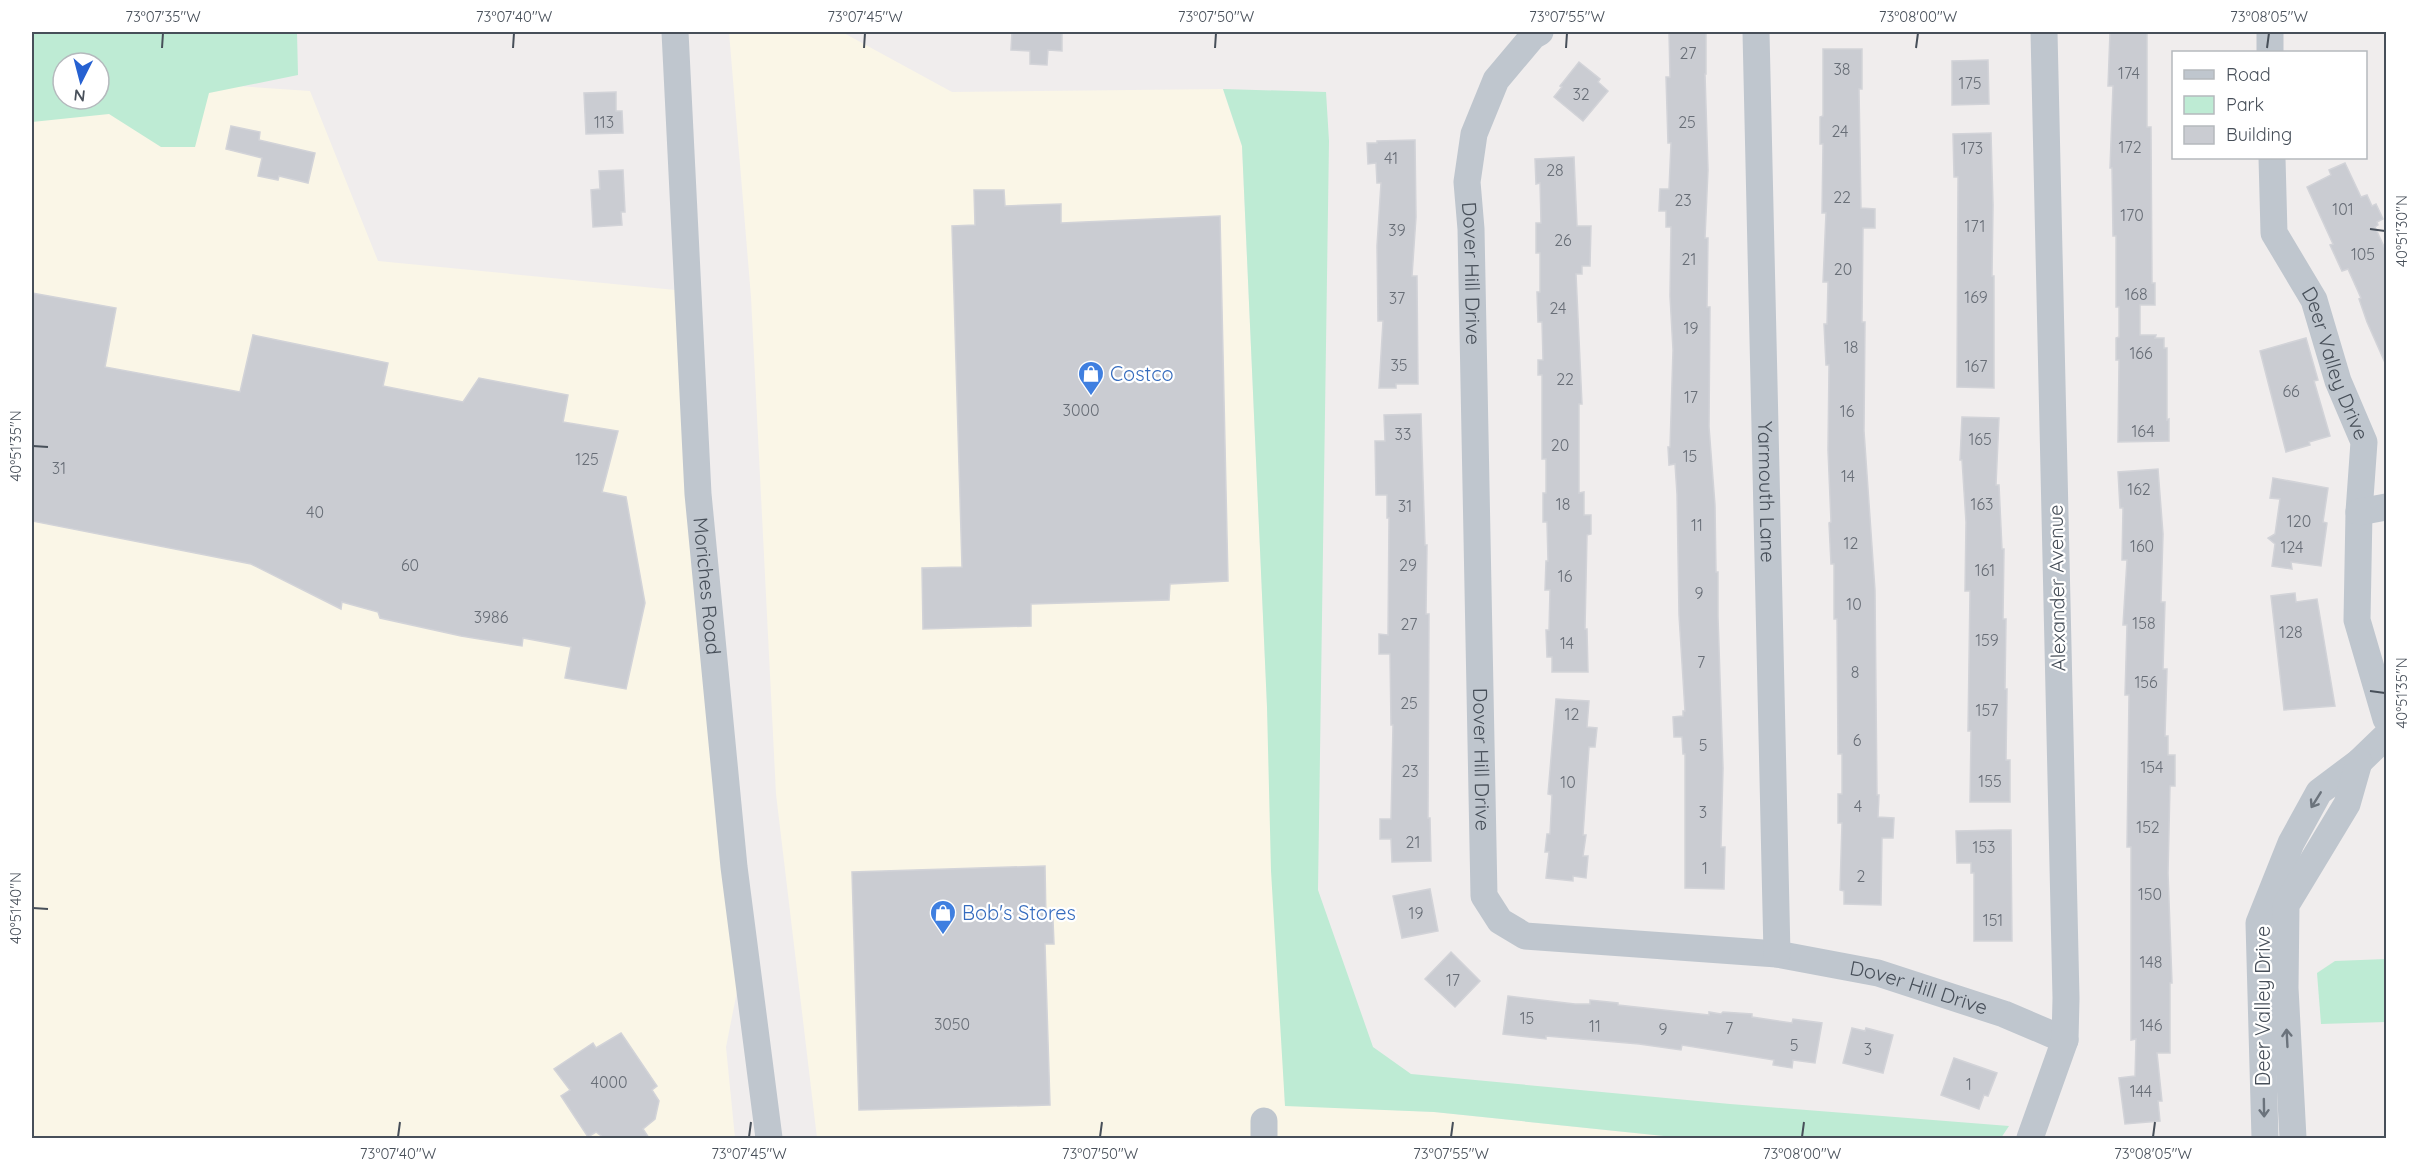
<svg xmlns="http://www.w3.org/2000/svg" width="2418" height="1170" viewBox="0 0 2418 1170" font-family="Quicksand,sans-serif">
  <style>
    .commercial { fill: #faf6e7 }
    .green { fill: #beebd4; fill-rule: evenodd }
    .building { fill: #caccd2; stroke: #d2d3d8; stroke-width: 1.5 }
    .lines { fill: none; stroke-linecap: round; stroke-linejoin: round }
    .minor { stroke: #bfc6ce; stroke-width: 27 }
    .oneway { stroke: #6b737c }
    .ticks { fill: none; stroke: #474f59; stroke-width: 2 }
    .labels { text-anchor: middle; stroke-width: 4.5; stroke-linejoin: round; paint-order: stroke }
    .number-label { font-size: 16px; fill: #686e77 }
    .street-label { font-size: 20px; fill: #474f59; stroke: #fff }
    .shop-label { font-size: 20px; fill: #366cbe; stroke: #fff; text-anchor: start }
    .neatline { fill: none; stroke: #474f59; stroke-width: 2 }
    .ticks-label { font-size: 15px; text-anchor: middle; fill: #474f59 }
  </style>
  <rect width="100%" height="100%" fill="#f0eded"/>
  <g class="commercial">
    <path d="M729,32H842L952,92L1223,89L1242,146L1285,1105L1434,1112L1683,1138H817L776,794L751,297Z"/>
    <path d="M193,83L310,91L378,261L696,292L743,961L726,1047L735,1138H32V87L63,99H99Z"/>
  </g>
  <g class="green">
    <path d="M32,32H297L298,75L209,93L195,147H161L109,114L32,122ZM63,63H99V99H63Z"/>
    <path d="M1223,89L1326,92L1329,141L1318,890L1373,1047L1411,1074L1730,1104L2009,1126L2001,1138H1683L1434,1112L1285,1106L1271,871L1267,707L1242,146Z"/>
    <path d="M2386,959V1022L2321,1024L2317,973L2335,961Z"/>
  </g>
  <g class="building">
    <path d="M1012,32H1062V51L1048,50L1047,65L1030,64V51L1011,50Z"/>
    <path d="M1669,32H1706V74H1705L1708,170L1705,238H1708L1707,307H1710L1709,427L1715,505L1716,572H1718V617L1723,768L1721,847H1725L1724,889L1685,888V754H1683L1682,737H1674L1673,717L1683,716V711H1685L1679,615L1677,494L1675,464L1669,465L1668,447H1670L1673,350L1670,296L1671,227H1666V211H1659L1660,189H1669L1671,143H1668L1666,77H1670Z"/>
    <path d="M2110,32H2147V127H2151L2152,283H2155V305H2140V335H2156L2155,338H2164V348H2167V420L2169,419V441L2118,442L2119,360H2116V338L2119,337V307H2116V236H2113L2112,168H2110L2113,86H2108Z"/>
    <path d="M1823,49H1862V89H1859L1861,208L1875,209V228H1863L1862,322H1865L1864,431L1875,590L1877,795H1879L1878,817L1894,818L1893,838H1882L1881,905L1844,904V891L1840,890L1842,823H1838V794H1842V754H1838L1837,619H1834V564H1831L1829,523L1831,522L1828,450L1829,365H1826L1824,324H1827L1828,282H1823L1826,213H1822L1823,144H1820V117L1823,116Z"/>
    <path d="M1988,60L1989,104L1952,105V61Z"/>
    <path d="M1579,62L1600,79L1598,82L1608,91L1583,121L1554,97L1562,87L1560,86Z"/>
    <path d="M616,92V111H622L623,133L586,134L584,93Z"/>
    <path d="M231,126L260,132L259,140L315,153L308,183L279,176L278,180L258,176L262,158L226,149Z"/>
    <path d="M1991,133L1993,205L1992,276H1994V388L1957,387L1958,177H1954L1953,134Z"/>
    <path d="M1415,140L1416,217L1412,276H1417L1418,384H1396V388H1379L1383,321H1378L1377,246L1381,183H1377L1376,163L1368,164L1367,143H1377V141Z"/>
    <path d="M1574,157L1577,226H1591L1590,266H1582V274H1576L1582,404H1579V493L1584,492V515H1591V534L1587,535L1585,629H1587L1588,672H1552V657H1547L1546,630H1549L1550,590H1545L1546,561H1548L1547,522H1543V493H1546V459H1542V375H1538V360H1543L1542,322H1538L1537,292H1540V253H1536V223H1541L1540,183L1536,184L1535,159Z"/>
    <path d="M2345,163L2361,197L2367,195L2372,206L2376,204L2383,219L2377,222L2378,225L2375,227L2386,251V365L2367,322L2359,299L2361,298L2348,269L2342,271L2330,245L2333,244L2307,187L2331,175L2329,170Z"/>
    <path d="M623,170L625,212H621L622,225L593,227L591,190L600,189L599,171Z"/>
    <path d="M974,190H1004L1005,206L1061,204V223L1220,216L1228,581L1170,584L1169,600L1031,604V626L923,629L922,568L962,567L952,226L975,225Z"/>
    <path d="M32,293L116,308L105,367L240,392L253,335L388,363L383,386L463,402L479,378L568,395L563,422L618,431L602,492L626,497L645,603L626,689L565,678L571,647L523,638L522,646L461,636L380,618L378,612L342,602L341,609L251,564L32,521Z"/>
    <path d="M2306,338L2318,380L2314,381L2330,436L2309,442L2310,445L2286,452L2260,351Z"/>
    <path d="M1421,414L1425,545H1427L1426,614H1429L1428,818H1430L1431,861L1392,862L1391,839H1380V819H1391L1393,725H1391L1390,654H1379V634L1388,635L1389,518H1387V495H1376L1375,441H1385L1384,415Z"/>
    <path d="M1962,417L1999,418L1996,485H1999L2002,549H2004L2003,619H2006L2005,689H2007L2006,760H2010V802H1970L1971,731H1968L1970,591H1965L1966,522L1962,460H1960Z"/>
    <path d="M2158,469L2163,534L2161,602H2165L2163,669H2167L2165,736H2168V755H2175V786H2170L2168,873L2172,983H2170V1053H2157L2162,1101H2158L2160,1121L2125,1124L2119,1078L2135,1076L2136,1039L2131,1040V847H2127L2129,695H2125L2127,625H2123L2127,560H2122L2123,508H2120L2118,472Z"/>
    <path d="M2273,478L2328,488L2323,522L2327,523L2321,566L2291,562L2292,569L2272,566L2275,544L2268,538L2275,534L2280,499L2270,498Z"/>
    <path d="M2295,593L2296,602L2317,599L2335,706L2284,710L2271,596Z"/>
    <path d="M1556,699L1589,701L1587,727L1597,728L1595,747H1589L1583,835H1586L1583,856H1588L1586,878L1573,876V881L1546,878L1549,852H1545L1547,834H1550L1552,795L1548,794Z"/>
    <path d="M2002,830H2011L2012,941H1974V873H1971V863H1957L1956,831Z"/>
    <path d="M1045,866L1046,920H1053L1054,944H1045L1050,1105L859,1110L852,872Z"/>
    <path d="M1430,889L1438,931L1402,938L1393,896Z"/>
    <path d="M1451,952L1480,981L1455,1007L1425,979Z"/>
    <path d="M1508,996L1575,1004H1590V1000L1618,1003V1005L1709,1015V1012L1721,1014L1723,1012L1752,1014V1017L1792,1023L1793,1019L1822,1023L1815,1063L1793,1060L1792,1068L1773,1065L1774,1060L1682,1045L1681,1050L1639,1044L1546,1036V1039L1503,1034Z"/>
    <path d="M1852,1028L1865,1031L1866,1028L1893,1035L1883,1073L1843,1063Z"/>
    <path d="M621,1033L657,1086L652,1090L659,1101L655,1119L643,1129L649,1138H604L596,1132L588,1137L561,1096L570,1090L554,1069L593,1043L596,1048Z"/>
    <path d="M1954,1058L1997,1073L1988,1096L1984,1095L1979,1109L1941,1095Z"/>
  </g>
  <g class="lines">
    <g class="minor">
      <path id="s1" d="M675,32L698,494L734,867L769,1138"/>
      <path id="s2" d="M1540,32L1533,36L1496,80L1474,134L1467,182L1471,229L1484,896L1500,921L1525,936L1777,954L1878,973L2004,1014L2065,1040"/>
      <path id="s3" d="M1756,32L1777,954"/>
      <path d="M2270,32V52"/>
      <path id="s4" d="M2272,158L2274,233L2314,300L2338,381L2364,442L2359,512L2357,620L2386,719"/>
      <path d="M2359,512L2386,507"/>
      <path d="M1264,1121V1138"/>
      <path d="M2030,1138L2065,1040L2066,998L2044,32"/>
      <path d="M2265,1138L2259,923L2291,843L2319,792L2359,762L2386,736"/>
      <path d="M2293,1138L2285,988L2286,905L2347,804L2359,762"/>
    </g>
  </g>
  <defs><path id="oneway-shaft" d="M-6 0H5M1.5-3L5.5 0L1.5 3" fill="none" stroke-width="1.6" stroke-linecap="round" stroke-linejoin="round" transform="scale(1.5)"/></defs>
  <g class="oneway">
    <use href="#oneway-shaft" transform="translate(2316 800) rotate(122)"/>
    <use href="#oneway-shaft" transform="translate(2287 1038) rotate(-93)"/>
    <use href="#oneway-shaft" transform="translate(2264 1108) rotate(89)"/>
  </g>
  <path class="ticks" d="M162,48L163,33M513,48L514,33M864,48L865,33M1215,48L1216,33M1566,48L1567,33M1916,48L1918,33M2267,48L2269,33M2370,229L2385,231M33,446L48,447M2370,691L2385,693M33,908L48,909M398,1137L400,1122M749,1137L751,1122M1100,1137L1102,1122M1451,1137L1453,1122M1802,1137L1804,1122M2153,1137L2155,1122"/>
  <defs>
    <symbol id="shop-pin" viewBox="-11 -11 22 30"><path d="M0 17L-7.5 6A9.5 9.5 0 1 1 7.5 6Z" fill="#3f7fe0" stroke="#fff"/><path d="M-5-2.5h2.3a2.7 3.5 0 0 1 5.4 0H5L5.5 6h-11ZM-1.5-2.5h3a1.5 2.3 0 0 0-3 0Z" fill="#fff"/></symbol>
  </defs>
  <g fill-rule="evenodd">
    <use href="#shop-pin" x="1076" y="359" width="30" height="40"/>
    <use href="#shop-pin" x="928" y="898" width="30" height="40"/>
  </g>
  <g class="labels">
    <g class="number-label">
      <text x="1688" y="59">27</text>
      <text x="1842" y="75">38</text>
      <text x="2129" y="79">174</text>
      <text x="1970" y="89">175</text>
      <text x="1581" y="100">32</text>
      <text x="604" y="128">113</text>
      <text x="1687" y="128">25</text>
      <text x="1840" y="137">24</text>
      <text x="2130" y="153">172</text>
      <text x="1972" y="154">173</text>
      <text x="1391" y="164">41</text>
      <text x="1555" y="176">28</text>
      <text x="1842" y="203">22</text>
      <text x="1683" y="206">23</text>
      <text x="2343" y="215">101</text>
      <text x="2132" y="221">170</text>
      <text x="1975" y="232">171</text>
      <text x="1397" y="236">39</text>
      <text x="1563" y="246">26</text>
      <text x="2363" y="260">105</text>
      <text x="1689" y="265">21</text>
      <text x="1843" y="275">20</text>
      <text x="2136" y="300">168</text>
      <text x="1976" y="303">169</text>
      <text x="1397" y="304">37</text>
      <text x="1558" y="314">24</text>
      <text x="1691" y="334">19</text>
      <text x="1851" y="353">18</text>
      <text x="2141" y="359">166</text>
      <text x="1399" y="371">35</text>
      <text x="1976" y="372">167</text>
      <text x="1565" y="385">22</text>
      <text x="2291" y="397">66</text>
      <text x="1691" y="403">17</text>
      <text x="1081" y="416">3000</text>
      <text x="1847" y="417">16</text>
      <text x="2143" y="437">164</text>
      <text x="1403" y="440">33</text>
      <text x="1980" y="445">165</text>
      <text x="1560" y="451">20</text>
      <text x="1690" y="462">15</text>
      <text x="587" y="465">125</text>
      <text x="59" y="474">31</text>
      <text x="1848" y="482">14</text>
      <text x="2139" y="495">162</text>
      <text x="1563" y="510">18</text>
      <text x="1982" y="510">163</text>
      <text x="1405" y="512">31</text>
      <text x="315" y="518">40</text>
      <text x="2299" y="527">120</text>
      <text x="1697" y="531">11</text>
      <text x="1851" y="549">12</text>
      <text x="2142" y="552">160</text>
      <text x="2292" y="553">124</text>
      <text x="410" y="571">60</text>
      <text x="1408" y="571">29</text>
      <text x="1985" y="576">161</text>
      <text x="1565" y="582">16</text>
      <text x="1699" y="599">9</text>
      <text x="1854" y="610">10</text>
      <text x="491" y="623">3986</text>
      <text x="2144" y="629">158</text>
      <text x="1409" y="630">27</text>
      <text x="2291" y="638">128</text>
      <text x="1987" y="646">159</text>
      <text x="1567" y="649">14</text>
      <text x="1701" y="668">7</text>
      <text x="1855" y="678">8</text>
      <text x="2146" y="688">156</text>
      <text x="1409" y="709">25</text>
      <text x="1987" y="716">157</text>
      <text x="1572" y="720">12</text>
      <text x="1857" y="746">6</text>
      <text x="1703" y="751">5</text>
      <text x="2152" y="773">154</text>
      <text x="1410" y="777">23</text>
      <text x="1990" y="787">155</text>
      <text x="1568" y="788">10</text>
      <text x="1858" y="812">4</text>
      <text x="1703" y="818">3</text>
      <text x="2148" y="833">152</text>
      <text x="1413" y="848">21</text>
      <text x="1984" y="853">153</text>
      <text x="1705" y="874">1</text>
      <text x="1861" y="882">2</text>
      <text x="2150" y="900">150</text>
      <text x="1416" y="919">19</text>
      <text x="1993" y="926">151</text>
      <text x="2151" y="968">148</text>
      <text x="1453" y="986">17</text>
      <text x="1527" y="1024">15</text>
      <text x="952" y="1030">3050</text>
      <text x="2151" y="1031">146</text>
      <text x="1595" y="1032">11</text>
      <text x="1729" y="1034">7</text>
      <text x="1663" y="1035">9</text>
      <text x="1794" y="1051">5</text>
      <text x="1868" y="1055">3</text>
      <text x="609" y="1088">4000</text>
      <text x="1969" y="1090">1</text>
      <text x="2141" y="1097">144</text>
    </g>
    <g class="street-label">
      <text dy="7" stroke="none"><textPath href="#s2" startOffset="264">Dover Hill Drive</textPath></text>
      <text dy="7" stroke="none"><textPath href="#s4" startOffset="220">Deer Valley Drive</textPath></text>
      <text dy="7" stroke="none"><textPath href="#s3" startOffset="460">Yarmouth Lane</textPath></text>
      <text dy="7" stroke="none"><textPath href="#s1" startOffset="555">Moriches Road</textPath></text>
      <text transform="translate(2057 588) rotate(-91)" y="7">Alexander Avenue</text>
      <text dy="7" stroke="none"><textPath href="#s2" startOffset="750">Dover Hill Drive</textPath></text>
      <text dy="7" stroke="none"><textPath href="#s2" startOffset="1344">Dover Hill Drive</textPath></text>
      <text transform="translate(2263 1006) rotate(-90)" y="7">Deer Valley Drive</text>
    </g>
    <g class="shop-label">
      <text x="1110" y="381">Costco</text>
      <text x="962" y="920">Bob's Stores</text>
    </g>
  </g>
  <rect width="2418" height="1170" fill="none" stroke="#ffffff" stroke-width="66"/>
  <rect x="2172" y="51" width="195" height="108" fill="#ffffff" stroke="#b5b9bd" stroke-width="1.5"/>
  <rect x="2184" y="70" width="30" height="9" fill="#bfc6ce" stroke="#b5b9bd" stroke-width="1.5"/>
  <text x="2226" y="81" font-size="18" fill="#474f59">Road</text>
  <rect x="2184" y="96" width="30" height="18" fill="#beebd4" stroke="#b5b9bd" stroke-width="1.5"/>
  <text x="2226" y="111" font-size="18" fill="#474f59">Park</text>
  <rect x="2184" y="126" width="30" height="18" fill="#caccd2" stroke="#b5b9bd" stroke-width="1.5"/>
  <text x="2226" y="141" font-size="18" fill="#474f59">Building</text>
  <g transform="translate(81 81) rotate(186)"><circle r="28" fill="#ffffff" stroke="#b5b9bd" stroke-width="1.5"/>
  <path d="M0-4.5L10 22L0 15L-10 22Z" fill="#2661d1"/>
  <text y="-9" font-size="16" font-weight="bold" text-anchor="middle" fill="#474f59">N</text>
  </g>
  <rect x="33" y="33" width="2352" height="1104" class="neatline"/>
  <g class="ticks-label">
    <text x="163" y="22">73°07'35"W</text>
    <text x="514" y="22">73°07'40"W</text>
    <text x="865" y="22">73°07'45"W</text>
    <text x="1216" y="22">73°07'50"W</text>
    <text x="1567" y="22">73°07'55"W</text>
    <text x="1918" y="22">73°08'00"W</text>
    <text x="2269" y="22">73°08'05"W</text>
    <text transform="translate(2402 231) rotate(-90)" y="5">40°51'30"N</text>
    <text transform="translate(16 446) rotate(-90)" y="5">40°51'35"N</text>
    <text transform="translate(2402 693) rotate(-90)" y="5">40°51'35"N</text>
    <text transform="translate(16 908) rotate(-90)" y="5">40°51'40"N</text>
    <text x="398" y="1159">73°07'40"W</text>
    <text x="749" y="1159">73°07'45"W</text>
    <text x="1100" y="1159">73°07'50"W</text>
    <text x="1451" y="1159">73°07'55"W</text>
    <text x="1802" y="1159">73°08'00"W</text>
    <text x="2153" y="1159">73°08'05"W</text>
  </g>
</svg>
